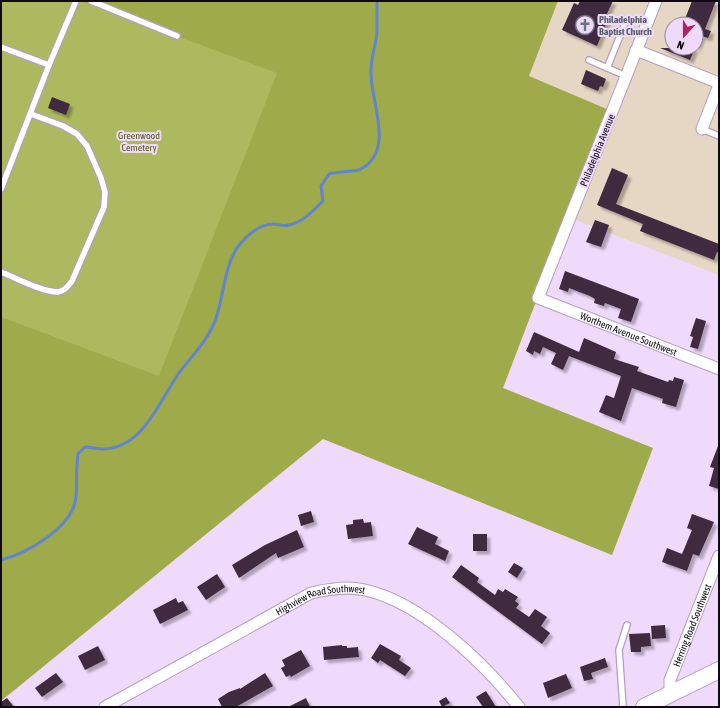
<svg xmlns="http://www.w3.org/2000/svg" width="720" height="708" viewBox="0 0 720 708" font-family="'Asap Condensed',sans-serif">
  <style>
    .commercial { fill: #e6d6c4; fill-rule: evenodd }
    .green { fill: #adb95e }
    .forest { fill: #9faa4b }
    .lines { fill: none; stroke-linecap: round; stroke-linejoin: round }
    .stream { stroke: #6084ce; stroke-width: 3 }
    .building { fill: #40293f; filter: url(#shadow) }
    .lane-casing { stroke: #b3a0bf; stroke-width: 8 }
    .street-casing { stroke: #b3a0bf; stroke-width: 13 }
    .secondary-casing { stroke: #b3a0bf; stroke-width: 18 }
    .lane { stroke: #fff; stroke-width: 5.5 }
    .street { stroke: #fff; stroke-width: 11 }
    .secondary { stroke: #fff; stroke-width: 16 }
    .labels { text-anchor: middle; stroke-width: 4; stroke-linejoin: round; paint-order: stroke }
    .worship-label { font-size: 10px; font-weight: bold; fill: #5b616d; stroke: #efdafb; text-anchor: start }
    .park-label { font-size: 10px; fill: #545b16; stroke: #efdafb }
    .street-label { font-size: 10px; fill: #100914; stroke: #efdafb }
  </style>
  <defs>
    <filter id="shadow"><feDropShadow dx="3.5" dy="3.5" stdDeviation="1" flood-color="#0004"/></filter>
  </defs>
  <rect width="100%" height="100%" fill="#efdafb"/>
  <path class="commercial" d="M558,1H719V275L568,217L529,76ZM672,24H696V48H672Z"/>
  <path class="green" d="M1,1H315L191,389L1,522Z"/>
  <path class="forest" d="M81,1H558L529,76L609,110L503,388L653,448L612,555L323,439L1,701V317L159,376L277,73Z"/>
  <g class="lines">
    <path class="stream" d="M1,560C27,553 73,528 76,497C77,483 76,468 78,454L85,447C91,447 97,449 103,449C144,448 159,401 179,373C192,356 209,339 216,318C224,295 224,268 237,248C245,237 260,223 274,224C279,224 284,227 289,225C303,222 313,211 323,201L321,186L329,174C335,172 356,171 359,170C396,152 371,103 371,74C370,59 376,46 377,32C377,22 377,11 377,1"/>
  </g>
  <g class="building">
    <path d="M580,1H613L605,18L608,19L597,46L562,30L574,3L578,5Z"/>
    <path d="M692,1H716L705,29L711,31L708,38L702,36L696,50V24H683Z"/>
    <path d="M660,48H695L690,60Z"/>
    <path d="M586,70L606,79L603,87L600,86L598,91L581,84Z"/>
    <path d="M52,97L70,104L66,115L48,108Z"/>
    <path d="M612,168L628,175L616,204L719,244V253L717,252L714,260L640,231L643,224L597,205Z"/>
    <path d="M595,220L609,225L601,247L586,242Z"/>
    <path d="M565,271L639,299L631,322L618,318L621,309L605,303L604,306L594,303L595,299L590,296L569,288L568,292L559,289Z"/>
    <path d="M696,318L706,321L698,349L690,347L693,337L690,336Z"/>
    <path d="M534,332L579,352L584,338L616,352L614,359L639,367L637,371L668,382L669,380L673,381L674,377L684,380L676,407L662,403L663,399L632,388L621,421L599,412L606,395L614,398L621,376L569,356L563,370L551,364L556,353L543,347L540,354L534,351L533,355L526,351Z"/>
    <path d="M718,446H719V489L709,486L714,468L710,467Z"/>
    <path d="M311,511L314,522L301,526L298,515Z"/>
    <path d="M692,514L714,522L699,556L693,554L687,571L662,562L667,548L682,554L692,530L687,528Z"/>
    <path d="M363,519L364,523L371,522L373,536L348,539L346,525L353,524V520Z"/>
    <path d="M417,527L438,537L435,544L449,551L445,561L408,544Z"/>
    <path d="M297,530L304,547L278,558L276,553L239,578L232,565L265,545Z"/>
    <rect x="473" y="534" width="14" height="17"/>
    <path d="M514,563L523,568L517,578L508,572Z"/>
    <path d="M461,565L479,578L477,582L495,595L498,589L503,592L505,589L518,597L515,601L519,604L516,608L529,617L535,609L547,617L541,626L550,633L542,644L452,577Z"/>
    <path d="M217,574L225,587L206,600L197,587Z"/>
    <path d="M176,598L178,603L183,601L188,610L160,624L153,610Z"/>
    <path d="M665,625L666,638L652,639L651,626Z"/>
    <path d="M650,633L651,646L641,647V652H631L629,634Z"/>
    <path d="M380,644L401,656L399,660L411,668L405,676L380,660L378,663L371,658Z"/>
    <path d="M342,645V646H347V648L358,647L359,657L324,660L323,647Z"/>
    <path d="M98,646L105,660L85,670L78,656Z"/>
    <path d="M301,650L310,666L291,677L290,675L286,677L281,668L285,666L282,660Z"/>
    <path d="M605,658L608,667L591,673L593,679L584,681L580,667Z"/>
    <path d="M56,673L63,682L42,697L35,688Z"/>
    <path d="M265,673L273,686L236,707H222L218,699L229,692L240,688V689Z"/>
    <path d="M566,674L572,688L548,698L543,683Z"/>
    <path d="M486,691L496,707H483L476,697Z"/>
    <path d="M446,697L450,703L442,707L439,701Z"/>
    <path d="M7,698L14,707H1V702Z"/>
    <path d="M306,698L310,707H288Z"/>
  </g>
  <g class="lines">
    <defs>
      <g id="lane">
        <path d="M91,1L177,36"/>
        <path d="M1,47L49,65L1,189"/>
        <path d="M589,60L626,76"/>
        <path d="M49,65L76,1"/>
        <path d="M607,68L624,26"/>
        <path d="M702,129L719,136"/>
        <path d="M1,272C16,278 42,292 58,292C65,291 68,286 72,281L104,207L105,192L101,178L87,146L77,134L63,126L31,114"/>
        <path d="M623,707L619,650L627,625"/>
      </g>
      <g id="street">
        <path id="s1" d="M656,1L538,298L719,369"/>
        <path d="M636,50L719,83"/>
        <path d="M702,129L719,85"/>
        <path id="s2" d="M670,695V680L719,556"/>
        <path id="s3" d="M105,707L311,593C329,589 347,586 365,590C421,602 484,663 519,707"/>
      </g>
      <path id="secondary" d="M644,707L719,670"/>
    </defs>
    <use href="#lane" class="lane-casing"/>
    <use href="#street" class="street-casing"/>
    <use href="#secondary" class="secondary-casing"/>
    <use href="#lane" class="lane"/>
    <use href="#street" class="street"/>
    <use href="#secondary" class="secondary"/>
  </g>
  <defs>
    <symbol id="church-ring" viewBox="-11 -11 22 22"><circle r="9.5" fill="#efdafb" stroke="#6b7280" stroke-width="1.5"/><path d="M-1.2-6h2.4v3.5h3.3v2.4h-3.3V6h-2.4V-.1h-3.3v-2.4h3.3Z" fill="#6b7280"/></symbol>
  </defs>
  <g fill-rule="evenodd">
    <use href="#church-ring" x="574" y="14" width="22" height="22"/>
  </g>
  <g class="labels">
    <g class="worship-label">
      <text x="599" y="23">Philadelphia<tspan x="599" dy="12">Baptist Church</tspan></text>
    </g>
    <g class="park-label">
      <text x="139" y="139">Greenwood<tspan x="139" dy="12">Cemetery</tspan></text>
    </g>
    <g class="street-label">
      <text transform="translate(597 150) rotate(-68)" y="4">Philadelphia Avenue</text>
      <text dy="4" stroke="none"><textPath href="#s1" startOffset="417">Worthem Avenue Southwest</textPath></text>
      <text dy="4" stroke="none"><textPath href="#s3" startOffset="243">Highview Road Southwest</textPath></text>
      <text dy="4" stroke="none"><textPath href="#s2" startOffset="74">Herring Road Southwest</textPath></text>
    </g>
  </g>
  <rect width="720" height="708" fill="none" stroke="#100914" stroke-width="4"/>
  <g transform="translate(684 36) rotate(201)"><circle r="19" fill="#efdafb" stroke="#96869f"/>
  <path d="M0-3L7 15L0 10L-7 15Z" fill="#ae2463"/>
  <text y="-6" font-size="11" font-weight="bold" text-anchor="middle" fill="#100914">N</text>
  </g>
</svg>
